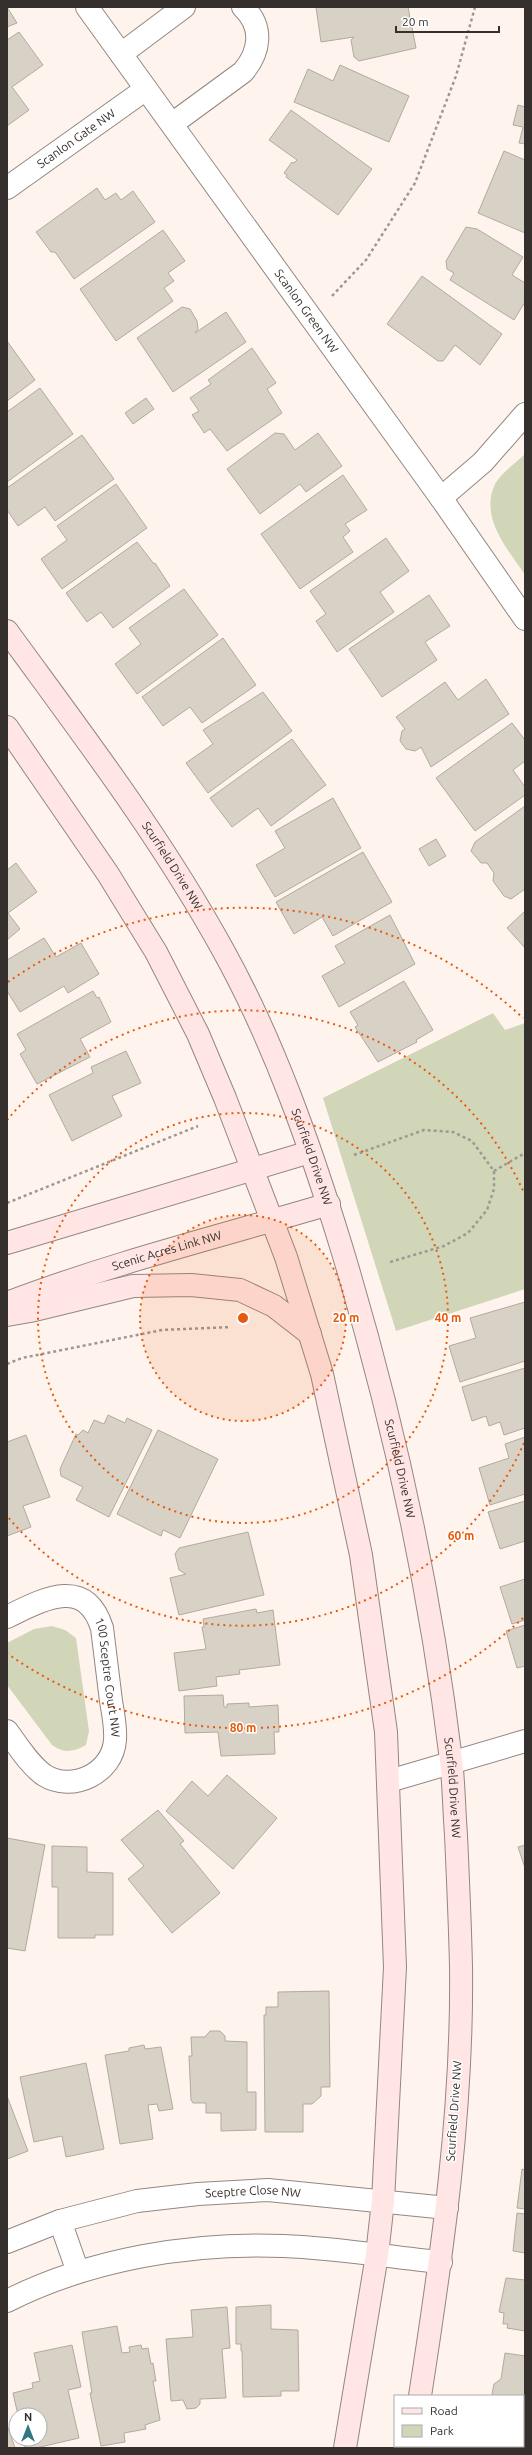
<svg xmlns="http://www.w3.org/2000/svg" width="532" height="2455" viewBox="0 0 532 2455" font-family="Ubuntu,sans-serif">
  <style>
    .green { fill: #d2d6b8 }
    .building { fill: #d8d2c6; stroke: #b1ab9f }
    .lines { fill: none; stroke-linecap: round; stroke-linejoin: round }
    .street-casing { stroke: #938780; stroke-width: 24 }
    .secondary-casing { stroke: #938780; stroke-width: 24 }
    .path { stroke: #9e9792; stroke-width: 2.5; stroke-dasharray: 3 3; stroke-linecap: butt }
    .street { stroke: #fff; stroke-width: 22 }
    .secondary { stroke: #ffe5e4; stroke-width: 22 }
    .ring { fill: none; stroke: #e8590c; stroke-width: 2; stroke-dasharray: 2 4 }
    .labels { text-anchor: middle; stroke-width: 3; stroke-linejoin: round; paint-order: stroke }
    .street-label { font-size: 12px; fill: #35302d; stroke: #fff }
    .centre { fill: #e8590c; stroke: #fff; stroke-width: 2 }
    .ring-label { font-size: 12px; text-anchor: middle; font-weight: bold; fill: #e8590c; stroke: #fff; stroke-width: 3; stroke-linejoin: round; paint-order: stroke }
  </style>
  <rect width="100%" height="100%" fill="#fef4ed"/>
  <g class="green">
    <path d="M525,454V575C508,549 479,518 495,484C501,473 516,463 525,454Z"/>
    <path d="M493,1013L505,1030L525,1023V1289L396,1331L323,1098Z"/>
    <path d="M52,1626L65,1630L76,1638L89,1731L86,1745C73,1752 64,1754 52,1745L7,1685V1643L34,1629Z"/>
  </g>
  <g class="building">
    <path d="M7,7L17,23L7,27Z"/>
    <path d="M316,7H408L416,48L359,61L354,57L351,40L354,37L321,42Z"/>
    <path d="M19,32L43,65L12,87L29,110L7,126V40Z"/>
    <path d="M340,65L409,96L389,142L294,102L308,69L333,81Z"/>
    <path d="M518,105L525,107V144L519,143L523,127L513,125Z"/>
    <path d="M291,110L372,169L338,215L286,177L287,175L284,173L292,162L294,163L297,160L269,140Z"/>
    <path d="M504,151L525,160V233L478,213Z"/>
    <path d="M97,188L105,200L116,193L121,200L133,191L155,222L74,279L55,252H51L36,232Z"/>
    <path d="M466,227L477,229L523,257L512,275L525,283V302L514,320L450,280L454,273L447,269L446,261Z"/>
    <path d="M163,230L185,261L168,273L174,281L164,288L173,301L116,341L80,289Z"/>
    <path d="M422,276L502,334L480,365L455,345L443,361H438L387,324Z"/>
    <path d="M182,307L190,309L197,321L198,329L195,333L226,312L246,342L173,392L137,338Z"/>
    <path d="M7,341L35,380L7,401Z"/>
    <path d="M252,348L276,383L267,389L282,413L227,451L210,429L204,433L203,431L192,415L199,411L190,398L211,384L208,380Z"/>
    <path d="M40,388L73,434L7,482V412Z"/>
    <path d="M146,398L154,409L133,424L125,413Z"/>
    <path d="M275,433L284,434L295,450L318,433L342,466L306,492L300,484L260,514L227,469Z"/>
    <path d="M82,435L114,479L55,521L45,507L18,526L7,510V488Z"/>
    <path d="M343,475L367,510L345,524L350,531L343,537L353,552L300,589L261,534Z"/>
    <path d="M116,484L147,528L62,589L41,559L67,540L57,526Z"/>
    <path d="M386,538L409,571L380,592L394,612L337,652L316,621L326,614L310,591Z"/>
    <path d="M137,542L154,564L155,563L170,586L113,628L101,612L87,622L66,593Z"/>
    <path d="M184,589L218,635L137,694L115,664L141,644L129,628Z"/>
    <path d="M429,595L450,626L425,642L437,660L382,697L349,649Z"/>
    <path d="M223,638L256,685L202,723L190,707L163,726L142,697Z"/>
    <path d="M486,679L509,714L431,767L421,747L415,751L406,749L400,741L402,731L405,729L396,717L445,682L458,700Z"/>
    <path d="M263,692L292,731L208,793L186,763L213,744L203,730Z"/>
    <path d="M512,723L525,740V761L513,770L525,787V795L475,831L436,778Z"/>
    <path d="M292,739L326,785L271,826L258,808L232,827L210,798Z"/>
    <path d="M333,798L361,848L275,897L256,865L285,848L275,831Z"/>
    <path d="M525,806V889L511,899L504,896L493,881L494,873L487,863H481L471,851L475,842Z"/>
    <path d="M436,839L446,856L429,866L419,849Z"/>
    <path d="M363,852L392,902L333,936L322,917L294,934L276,902Z"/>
    <path d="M16,863L37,892L8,913L20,929L7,940V870Z"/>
    <path d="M525,911V948L507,928Z"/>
    <path d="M390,915L415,964L339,1007L322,976L345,963L335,946Z"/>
    <path d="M44,938L56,957L81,943L99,974L68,993L64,986L20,1012L7,991V960Z"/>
    <path d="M404,981L433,1030L416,1040L417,1042L378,1062L355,1027L358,1025L350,1012Z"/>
    <path d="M93,991L97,998L99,997L111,1022L80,1039L90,1057L37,1084L20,1054L26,1050L17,1034Z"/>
    <path d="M126,1051L141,1083L112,1096L122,1116L72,1141L49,1095L93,1073L91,1067Z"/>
    <path d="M525,1302V1361L460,1382L449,1346L476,1338L470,1318Z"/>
    <path d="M525,1368V1428L504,1435L500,1422L489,1426L486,1416L472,1421L462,1387Z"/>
    <path d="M108,1415L125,1423L127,1418L152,1430L109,1517L76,1500L83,1487L61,1476L60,1469L76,1434L78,1435L83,1430L88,1433L94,1420L104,1424Z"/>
    <path d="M158,1430L218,1459L180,1538L163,1530L161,1536L117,1514Z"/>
    <path d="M26,1435L50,1497L23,1506L31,1527L7,1536V1442Z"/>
    <path d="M525,1437V1494L490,1505L479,1468L509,1458L505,1444Z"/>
    <path d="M525,1501V1541L500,1549L488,1512Z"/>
    <path d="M248,1532L264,1595L179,1615L170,1578L186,1574L179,1570L175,1554L179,1548Z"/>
    <path d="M525,1579V1620L512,1624L500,1587Z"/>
    <path d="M256,1609L257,1613L273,1610L280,1665L239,1670L240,1674L216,1677L217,1686L179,1691L174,1653L206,1649L202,1627H204L203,1619Z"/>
    <path d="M525,1625V1666L517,1668L506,1631Z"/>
    <path d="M223,1695L224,1707H227V1704L249,1703V1707L278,1705L279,1732H274L275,1754L221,1756L218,1732L185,1733L184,1696Z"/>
    <path d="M227,1775L277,1818L233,1869L166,1811L192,1781L208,1796Z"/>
    <path d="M158,1810L184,1841L180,1844L220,1893L172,1933L128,1879L144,1866L121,1840Z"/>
    <path d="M7,1838L45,1845L25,1951L7,1948Z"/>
    <path d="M525,1845V1868L518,1847Z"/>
    <path d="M52,1846L87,1847V1872L113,1873V1935H95V1938H58V1887H52Z"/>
    <path d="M329,1991L330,2087H321V2096L312,2104H303V2132H265L264,2015H266V2007H278V1992Z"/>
    <path d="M210,2031H220L225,2036V2041L247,2042V2092H256V2130L221,2131V2113H206V2103H193L191,2100L189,2056H192L191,2037H205Z"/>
    <path d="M144,2045L145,2049L161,2047L173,2109L159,2111L157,2104L148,2105L153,2139L120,2144L105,2055L129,2051V2048Z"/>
    <path d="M86,2063L104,2149L66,2157L62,2136L34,2142L20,2077Z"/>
    <path d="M7,2096L28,2151L7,2159Z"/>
    <path d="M522,2169L525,2170V2209L517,2208Z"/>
    <path d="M517,2213L525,2214V2253L513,2251Z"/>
    <path d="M506,2278L525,2280V2331L507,2328L508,2324H503L504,2313L499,2312Z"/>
    <path d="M271,2305V2329L298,2330L299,2391H281V2396L243,2397L242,2351H241V2344H236V2307Z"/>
    <path d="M227,2307L230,2348L222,2349L226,2398L200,2399V2404L196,2408L187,2409L183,2400L171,2401L166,2339L193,2337L191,2310Z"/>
    <path d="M117,2326L122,2353L130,2352L129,2347L141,2345L142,2349L148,2348L151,2364L153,2363L156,2381H153L160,2420L145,2425L146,2429L124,2433L125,2442L101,2446L90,2393H92L82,2332Z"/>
    <path d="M72,2345L81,2387L68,2390L79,2438L36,2448H25L23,2439H40V2415H18L13,2393L33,2388L32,2383L40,2381L34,2353Z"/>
    <path d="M505,2353L525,2356V2406H523V2396H493L492,2394L494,2384L501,2379Z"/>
    <path d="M523,2416H525V2448H489L490,2446H523Z"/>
    <path d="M7,2425L15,2448H7Z"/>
  </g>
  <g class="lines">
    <defs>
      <g id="street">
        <path id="s1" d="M87,7L441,498L483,462L525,414"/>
        <path d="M121,54L184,7"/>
        <path d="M172,124L243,72C260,52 264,27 243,7"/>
        <path id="s2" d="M7,188L146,89"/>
        <path d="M441,498L525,619"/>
        <path id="s3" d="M7,1617C42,1600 85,1575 102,1628C105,1652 108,1676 111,1701C113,1713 116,1727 115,1740C113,1773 72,1793 44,1775C29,1764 18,1746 7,1731"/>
        <path d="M389,1781L525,1741"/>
        <path d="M60,2221L78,2272"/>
        <path id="s4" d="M7,2242L60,2221L137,2201L198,2194L268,2190L447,2208"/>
        <path d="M7,2301C90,2259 192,2242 284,2246C336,2248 389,2257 441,2262"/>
      </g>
      <g id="secondary">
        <path id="s5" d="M7,631C82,734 161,837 223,950C274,1042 310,1145 341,1246C392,1414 430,1586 451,1760C454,1785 454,1810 456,1835C458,1879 460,1923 461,1966C463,2111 442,2254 420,2396"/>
        <path d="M7,727L108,874L156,952L198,1034L225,1098L286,1257L322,1374L361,1555L386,1732L395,1967L383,2201L377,2255L345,2448"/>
        <path d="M7,1243L310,1152"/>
        <path id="s6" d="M7,1303C112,1263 221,1236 329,1204"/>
        <path d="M7,1315L30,1311L133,1286L191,1285L240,1290L274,1306L310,1334"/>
        <path d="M411,2448L412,2446"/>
      </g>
    </defs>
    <use href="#street" class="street-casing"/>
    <use href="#secondary" class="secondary-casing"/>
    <g class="path">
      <path d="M332,296L366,260L415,183L456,76L475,7"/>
      <path d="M354,1155L424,1130L453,1132L472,1141L494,1171V1189L487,1210L468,1233L444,1246L390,1262"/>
      <path d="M494,1171L525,1153"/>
      <path d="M7,1203L198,1126"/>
      <path d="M7,1364L22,1358L162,1330L231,1327"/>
    </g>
    <use href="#street" class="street"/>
    <use href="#secondary" class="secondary"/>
  </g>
  <circle cx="243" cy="1318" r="103" fill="#e8590c" fill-opacity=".12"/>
  <g class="ring">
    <circle cx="243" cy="1318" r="103"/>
    <circle cx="243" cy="1318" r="205"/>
    <path d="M524 1443A308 308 0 0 1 7 1516M7 1120A308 308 0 0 1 524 1193"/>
    <path d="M523 1618A410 410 0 0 1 8 1654M8 982A410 410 0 0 1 523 1018"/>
  </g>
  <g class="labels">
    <g class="street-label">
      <text dy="4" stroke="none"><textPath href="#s2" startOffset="85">Scanlon Gate NW</textPath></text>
      <text dy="4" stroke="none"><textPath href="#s1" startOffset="375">Scanlon Green NW</textPath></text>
      <text dy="4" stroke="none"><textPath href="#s5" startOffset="287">Scurfield Drive NW</textPath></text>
      <text dy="4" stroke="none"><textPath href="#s5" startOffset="611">Scurfield Drive NW</textPath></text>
      <text dy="4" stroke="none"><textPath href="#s6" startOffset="168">Scenic Acres Link NW</textPath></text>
      <text dy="4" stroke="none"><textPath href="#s5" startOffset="935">Scurfield Drive NW</textPath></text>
      <text dy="4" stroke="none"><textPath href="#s3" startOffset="165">100 Sceptre Court NW</textPath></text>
      <text dy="4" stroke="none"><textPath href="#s5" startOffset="1259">Scurfield Drive NW</textPath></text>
      <text transform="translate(454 2111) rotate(-86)" y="4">Scurfield Drive NW</text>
      <text dy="4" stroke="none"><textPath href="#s4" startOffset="253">Sceptre Close NW</textPath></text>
    </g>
  </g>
  <circle cx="243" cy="1318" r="6" class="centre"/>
  <g class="ring-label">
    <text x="346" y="1322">20 m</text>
    <text x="448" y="1322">40 m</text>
    <text x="461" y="1540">60 m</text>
    <text x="243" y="1732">80 m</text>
  </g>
  <rect width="532" height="2455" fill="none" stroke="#35302d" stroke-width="16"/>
  <rect x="394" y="2395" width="130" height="52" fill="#ffffff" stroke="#aeacab"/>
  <rect x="402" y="2408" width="20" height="6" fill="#ffe5e4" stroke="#aeacab"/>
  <text x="430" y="2415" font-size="12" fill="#35302d">Road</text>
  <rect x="402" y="2425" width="20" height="12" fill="#d2d6b8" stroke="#aeacab"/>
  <text x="430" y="2435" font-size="12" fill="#35302d">Park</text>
  <g transform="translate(28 2427)"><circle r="19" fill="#ffffff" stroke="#aeacab"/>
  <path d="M0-3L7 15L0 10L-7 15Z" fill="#307881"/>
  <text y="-6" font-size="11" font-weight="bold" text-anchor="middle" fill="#35302d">N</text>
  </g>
  <path d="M396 26v6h103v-6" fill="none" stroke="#35302d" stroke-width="2"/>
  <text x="402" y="26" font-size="12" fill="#35302d" stroke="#ffffff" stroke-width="3" paint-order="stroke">20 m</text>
</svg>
